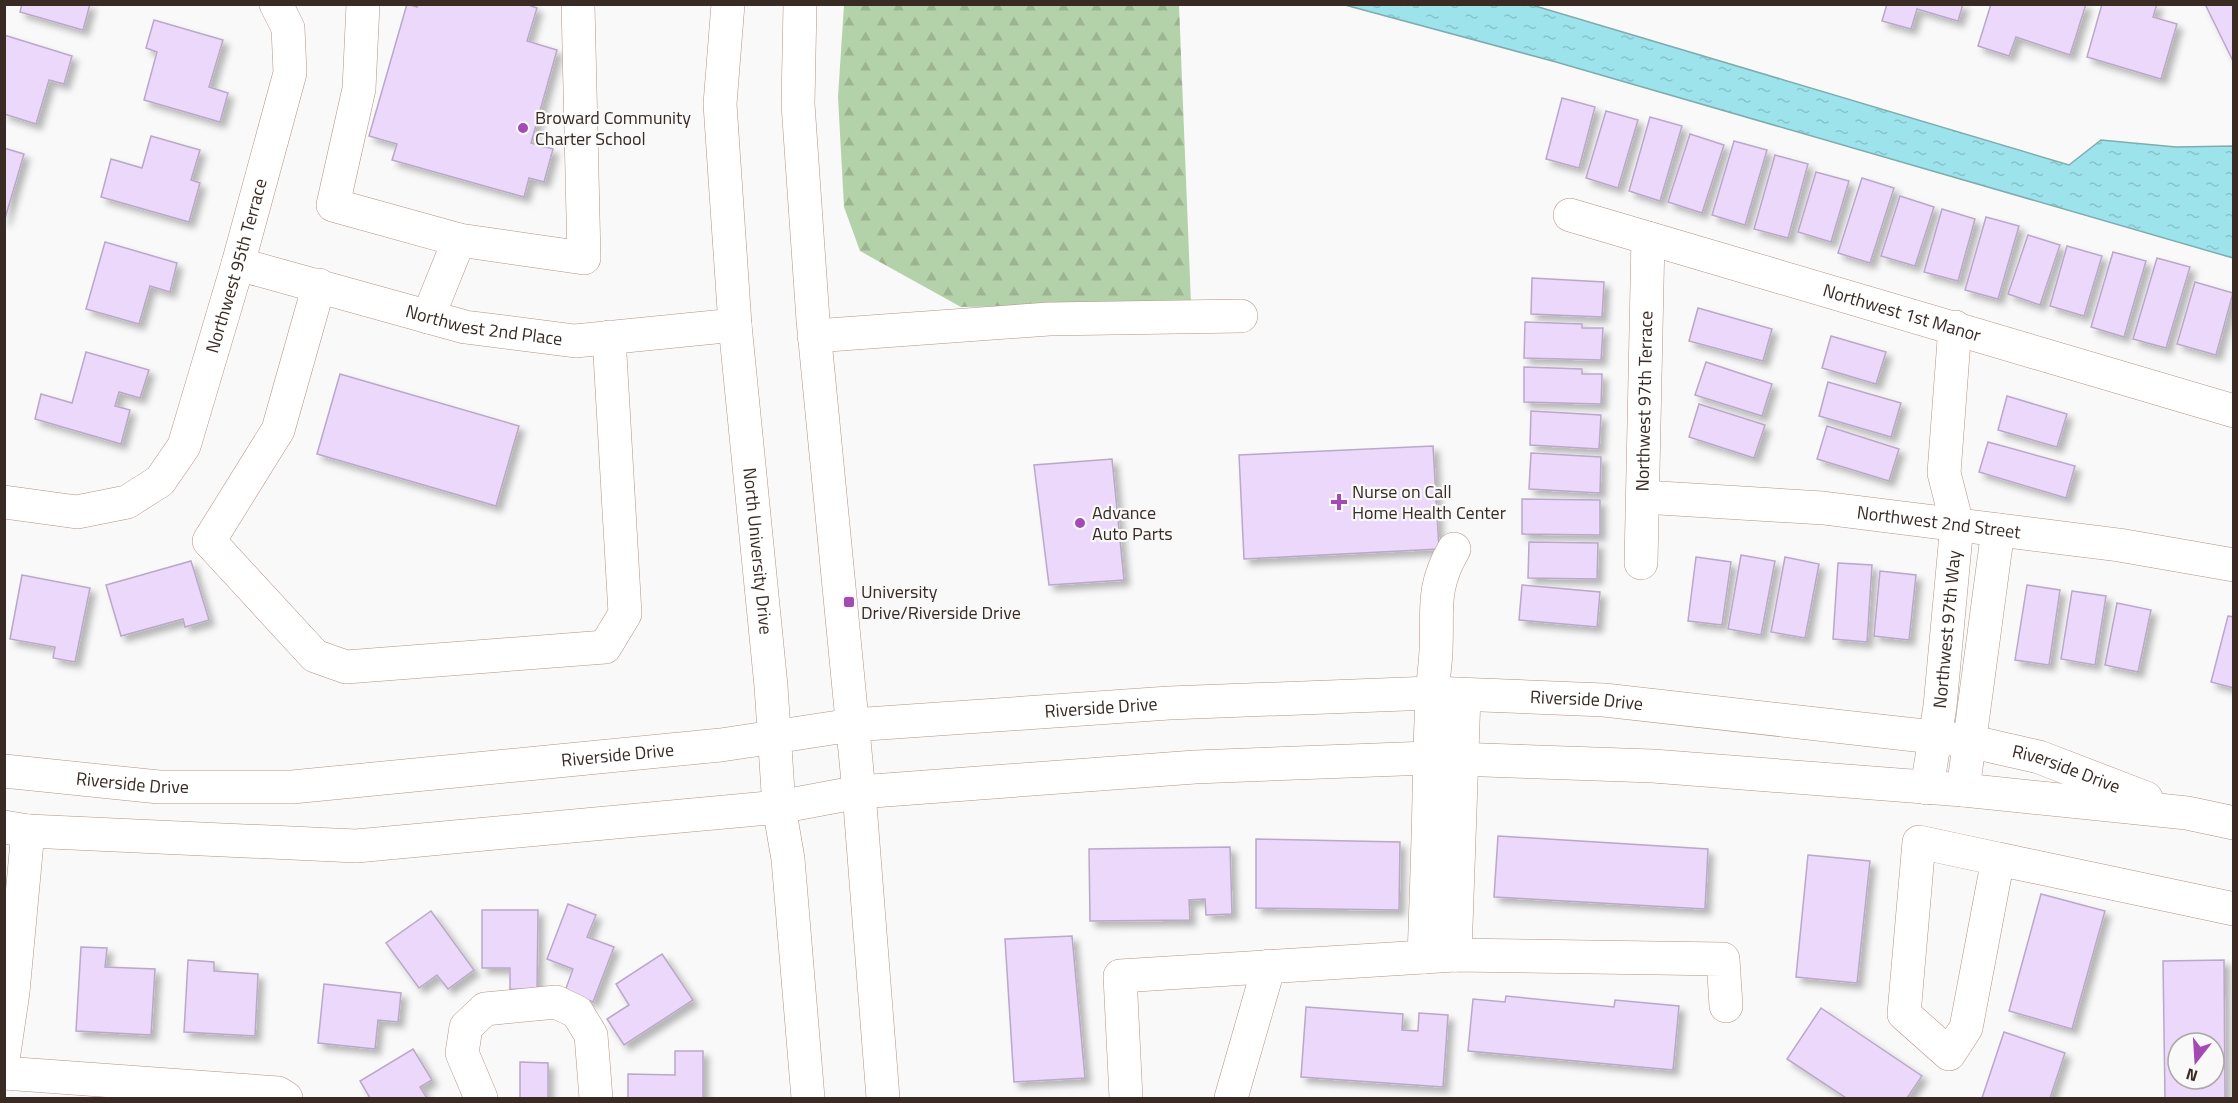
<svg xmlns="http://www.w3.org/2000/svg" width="2238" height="1103" viewBox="0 0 2238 1103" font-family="'Titillium Web',sans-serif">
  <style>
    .forest { fill: url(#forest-firs) }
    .water { fill: url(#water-ripples); stroke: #7facaf; stroke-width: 1.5 }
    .building { fill: #ebd8fa; stroke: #baa8c9; stroke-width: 1.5; fill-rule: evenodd; filter: url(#shadow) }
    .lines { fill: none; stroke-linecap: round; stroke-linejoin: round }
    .minor-casing { stroke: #b69282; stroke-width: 34 }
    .major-casing { stroke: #b69282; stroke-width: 34 }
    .minor { stroke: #fff; stroke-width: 33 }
    .major { stroke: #fff; stroke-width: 33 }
    .poi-dot { fill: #a44ab5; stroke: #f9f9f9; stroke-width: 2 }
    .labels { text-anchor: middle; stroke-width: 4.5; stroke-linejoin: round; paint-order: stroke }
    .poi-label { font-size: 18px; fill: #392a24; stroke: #f9f9f9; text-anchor: start }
    .street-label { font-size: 18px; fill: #392a24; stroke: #f9f9f9 }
  </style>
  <defs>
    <pattern id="forest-firs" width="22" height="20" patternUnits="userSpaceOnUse" patternTransform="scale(1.5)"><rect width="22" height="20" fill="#b4d2a9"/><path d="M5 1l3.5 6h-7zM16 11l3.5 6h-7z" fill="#9cb491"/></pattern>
    <pattern id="water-ripples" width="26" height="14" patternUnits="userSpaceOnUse" patternTransform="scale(1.5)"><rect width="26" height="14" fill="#9de3eb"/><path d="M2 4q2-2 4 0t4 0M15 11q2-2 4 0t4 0" fill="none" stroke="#88c3c9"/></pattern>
    <filter id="shadow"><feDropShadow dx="5.5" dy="5.5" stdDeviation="3" flood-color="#0004"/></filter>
  </defs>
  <rect width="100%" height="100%" fill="#f9f9f9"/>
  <path class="forest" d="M844,5H1179L1191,304L961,307L860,251L844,207L838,97Z"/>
  <path class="water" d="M1345,5H1532L2069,165L2101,140L2176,147L2233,146V258L1556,62Z"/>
  <g class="building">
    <path d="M22,4H90L83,30L20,12Z"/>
    <path d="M407,4L417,7L418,4H526L537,8L527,41L557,50L531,143L553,149L544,182L529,178L524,197L392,160L397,144L369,136Z"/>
    <path d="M1887,4H1963L1958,21L1917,9L1911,29L1882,21Z"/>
    <path d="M1991,4H2086L2070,55L2016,37L2009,56L1978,46Z"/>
    <path d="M2102,4H2157L2153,17L2177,24L2161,79L2087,57Z"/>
    <path d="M2205,4H2234V63Z"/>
    <path d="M154,20L223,40L209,87L228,93L220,122L144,100L157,52L146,48Z"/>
    <path d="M4,35L72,56L64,84L49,80L36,124L4,114Z"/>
    <path d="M1562,98L1595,107L1579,168L1546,159Z"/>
    <path d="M1606,111L1638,120L1618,188L1586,178Z"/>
    <path d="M1650,117L1682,126L1660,201L1629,191Z"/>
    <path d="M1690,134L1724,145L1702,213L1668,202Z"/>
    <path d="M151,136L200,150L191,180L200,183L189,222L101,197L111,159L142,168Z"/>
    <path d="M1734,141L1767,150L1745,225L1712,215Z"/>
    <path d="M4,148L24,154L4,222Z"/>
    <path d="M1775,155L1808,164L1788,238L1754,229Z"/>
    <path d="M1816,172L1849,181L1831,242L1798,232Z"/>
    <path d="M1862,178L1894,188L1870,263L1838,253Z"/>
    <path d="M1900,196L1934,207L1915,266L1881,256Z"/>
    <path d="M1942,209L1975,219L1958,281L1924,272Z"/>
    <path d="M1986,217L2019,226L1998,299L1965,290Z"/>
    <path d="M2028,235L2060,245L2040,305L2008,294Z"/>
    <path d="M105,242L177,263L170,292L150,286L139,324L86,309Z"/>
    <path d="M2067,246L2102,256L2084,316L2050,306Z"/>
    <path d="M2113,252L2146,261L2124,337L2091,327Z"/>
    <path d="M2157,258L2190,267L2166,348L2133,339Z"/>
    <path d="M1532,278L1604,282L1602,317L1531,314Z"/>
    <path d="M2195,282L2233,293L2216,355L2177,344Z"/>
    <path d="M1698,308L1772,329L1763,361L1689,341Z"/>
    <path d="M1525,322L1582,324V328H1603L1601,360L1524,358Z"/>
    <path d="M1831,336L1886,352L1876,384L1822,368Z"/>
    <path d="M86,352L149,370L140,398L119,392L115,406L130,410L121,444L35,419L41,394L72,403Z"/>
    <path d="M1706,362L1772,384L1762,416L1695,395Z"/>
    <path d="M1524,367L1582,369V374H1602L1601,404L1524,402Z"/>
    <path d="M340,374L519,426L496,506L317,454Z"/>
    <path d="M1828,382L1901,403L1891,437L1819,416Z"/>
    <path d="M2007,396L2067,414L2057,447L1998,430Z"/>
    <path d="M1699,404L1765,425L1754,458L1689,437Z"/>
    <path d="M1531,411L1601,415L1599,449L1530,445Z"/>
    <path d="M1827,426L1899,449L1889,481L1817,459Z"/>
    <path d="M1988,442L2075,466L2066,498L1979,472Z"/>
    <path d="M1433,446L1439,549L1244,559L1239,455Z"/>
    <path d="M1531,453L1601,457L1600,493L1529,489Z"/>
    <path d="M1112,459L1124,580L1049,585L1034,465Z"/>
    <path d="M1522,499L1600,500V535L1522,534Z"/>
    <path d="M1529,542L1598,543L1597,579L1528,578Z"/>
    <path d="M1741,555L1775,561L1761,635L1728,629Z"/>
    <path d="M1696,557L1731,562L1722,625L1688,621Z"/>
    <path d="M1785,557L1819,564L1805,638L1771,632Z"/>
    <path d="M191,561L209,620L185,627L183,619L121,636L106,585Z"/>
    <path d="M1838,563L1872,565L1867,642L1833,639Z"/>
    <path d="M1880,571L1916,575L1909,640L1874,636Z"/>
    <path d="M22,575L90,588L75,662L53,658L55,647L10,639Z"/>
    <path d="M1522,585L1600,592L1597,627L1519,620Z"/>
    <path d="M2027,585L2060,590L2049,665L2015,660Z"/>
    <path d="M2072,591L2106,596L2095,665L2061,659Z"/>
    <path d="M2117,603L2151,610L2138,672L2105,665Z"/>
    <path d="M2228,616L2234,617V688L2211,682Z"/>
    <path d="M1498,836L1708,849L1705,909L1494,897Z"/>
    <path d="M1256,839L1400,842L1399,910L1256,908Z"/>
    <path d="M1230,847L1232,914L1206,915L1205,899L1189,900L1190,920L1090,921L1089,849Z"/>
    <path d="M1808,855L1870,861L1857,983L1796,977Z"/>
    <path d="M2041,894L2105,911L2072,1029L2009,1011Z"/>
    <path d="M568,904L596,915L587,937L614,947L593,1002L565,991L573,969L547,959Z"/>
    <path d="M482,910H538L537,990L510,989V968H482Z"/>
    <path d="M431,911L474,970L448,989L437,975L419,988L386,943Z"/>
    <path d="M1072,936L1085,1078L1014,1082L1005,939Z"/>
    <path d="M81,947L107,948L105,967L155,969L151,1035L76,1031Z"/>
    <path d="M662,954L693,1000L624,1045L607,1019L629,1005L616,984Z"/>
    <path d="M188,960L214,962V971L258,974L255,1036L184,1032Z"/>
    <path d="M2224,960L2225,1098H2165L2163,961ZM2178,1043H2214V1079H2178Z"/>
    <path d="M324,984L401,993L398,1022L378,1020L375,1049L318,1043Z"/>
    <path d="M1506,996L1614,1007L1615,1000L1679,1006L1673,1070L1468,1051L1473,999L1505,1002Z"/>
    <path d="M1306,1007L1403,1014L1402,1030L1418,1031L1419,1013L1448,1015L1443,1087L1301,1077Z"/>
    <path d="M1821,1008L1922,1076L1907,1098H1846L1787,1059Z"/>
    <path d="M2004,1032L2065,1053L2050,1098H1982Z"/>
    <path d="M413,1049L432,1080L420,1087L427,1098H370L360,1081Z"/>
    <path d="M675,1051H703V1098H628V1074L675,1075Z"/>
    <path d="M520,1062L548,1063V1098H520Z"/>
  </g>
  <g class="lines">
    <defs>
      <g id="minor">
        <path d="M363,4L359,89L333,205L459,240L584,258L578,4"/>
        <path id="s1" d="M1570,215L2234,411"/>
        <path id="s2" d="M238,264L465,327L575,341L735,325"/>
        <path d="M319,285L278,430L209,541L315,656L346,667L605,647L625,614L609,337"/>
        <path d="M428,317L459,240"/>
        <path d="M814,336L1049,319L1241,316"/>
        <path id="s3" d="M1643,497L1823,508L2119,545L2234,565"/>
        <path id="s4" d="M4,502L77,512L127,502L160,481L184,446L238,264L290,73L288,28L276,4"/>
        <path id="s5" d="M1641,563L1648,238"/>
        <path id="s6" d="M4,771L159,787H292L721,745L852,725L1169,703L1431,693L1604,700L1969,741L2039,757L2146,798"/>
        <path id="s7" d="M1927,788L1940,706L1957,524L1944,473L1955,327"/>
        <path d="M1963,790L1998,530"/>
        <path d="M4,827L28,831L356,846L779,807L859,792L1195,767L1428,758L1653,766L1963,790L2187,813L2234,823"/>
        <path d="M1998,859L1919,842L1904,1014L1949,1054L1966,1028L1998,859L2234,909"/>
        <path d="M1455,955L1464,695"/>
        <path d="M1424,957C1426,903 1428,850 1429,797C1430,752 1430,709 1435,664C1440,618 1428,593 1454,549"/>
        <path d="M4,1053L13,992L28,831"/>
        <path d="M4,1073L278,1093L286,1098"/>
        <path d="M481,1098L462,1053L466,1027L485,1009L556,1002L577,1012L591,1035L596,1098"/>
        <path d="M1126,1098L1120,976L1455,955L1723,959L1726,1006"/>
        <path d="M1231,1098L1269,966"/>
      </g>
      <g id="major">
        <path id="s8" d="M728,4L720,104L735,325L771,686L779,807L788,859L808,1098"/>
        <path d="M800,4L798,104L813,320L859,792L883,1098"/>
      </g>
    </defs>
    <use href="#minor" class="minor-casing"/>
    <use href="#major" class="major-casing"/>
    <use href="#minor" class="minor"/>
    <use href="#major" class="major"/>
  </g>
  <g class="poi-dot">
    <circle cx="523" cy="128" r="6"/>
    <path d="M1336 493h6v6h6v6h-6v6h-6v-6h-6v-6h6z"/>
    <circle cx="1080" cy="523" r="6"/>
    <rect x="843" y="596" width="12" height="12" rx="3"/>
  </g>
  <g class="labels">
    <g class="poi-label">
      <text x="535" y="124">Broward Community<tspan x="535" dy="21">Charter School</tspan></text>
      <text x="1352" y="498">Nurse on Call<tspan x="1352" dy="21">Home Health Center</tspan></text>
      <text x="1092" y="519">Advance<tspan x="1092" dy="21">Auto Parts</tspan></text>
      <text x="861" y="598">University<tspan x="861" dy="21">Drive/Riverside Drive</tspan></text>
    </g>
    <g class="street-label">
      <text dy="6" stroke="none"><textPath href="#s4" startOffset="394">Northwest 95th Terrace</textPath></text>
      <text dy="6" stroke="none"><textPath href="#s1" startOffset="346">Northwest 1st Manor</textPath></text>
      <text dy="6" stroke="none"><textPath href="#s2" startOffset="254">Northwest 2nd Place</textPath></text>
      <text dy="6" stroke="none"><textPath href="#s5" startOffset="162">Northwest 97th Terrace</textPath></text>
      <text dy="6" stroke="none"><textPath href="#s3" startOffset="297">Northwest 2nd Street</textPath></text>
      <text dy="6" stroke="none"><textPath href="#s8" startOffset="549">North University Drive</textPath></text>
      <text dy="6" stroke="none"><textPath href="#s7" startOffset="160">Northwest 97th Way</textPath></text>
      <text dy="6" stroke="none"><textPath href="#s6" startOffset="1588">Riverside Drive</textPath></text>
      <text dy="6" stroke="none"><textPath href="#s6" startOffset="1102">Riverside Drive</textPath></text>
      <text dy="6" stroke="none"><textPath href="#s6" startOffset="616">Riverside Drive</textPath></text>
      <text dy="6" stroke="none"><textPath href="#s6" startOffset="2074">Riverside Drive</textPath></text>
      <text dy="6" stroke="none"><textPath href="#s6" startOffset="129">Riverside Drive</textPath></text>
    </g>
  </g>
  <rect width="2238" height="1103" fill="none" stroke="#392a24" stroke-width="12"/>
  <g transform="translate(2196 1061) rotate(197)"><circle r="28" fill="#f9f9f9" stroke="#aca6a4" stroke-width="1.5"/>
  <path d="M0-4.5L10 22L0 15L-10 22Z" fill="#a44ab5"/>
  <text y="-9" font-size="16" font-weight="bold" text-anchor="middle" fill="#392a24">N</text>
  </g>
</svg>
